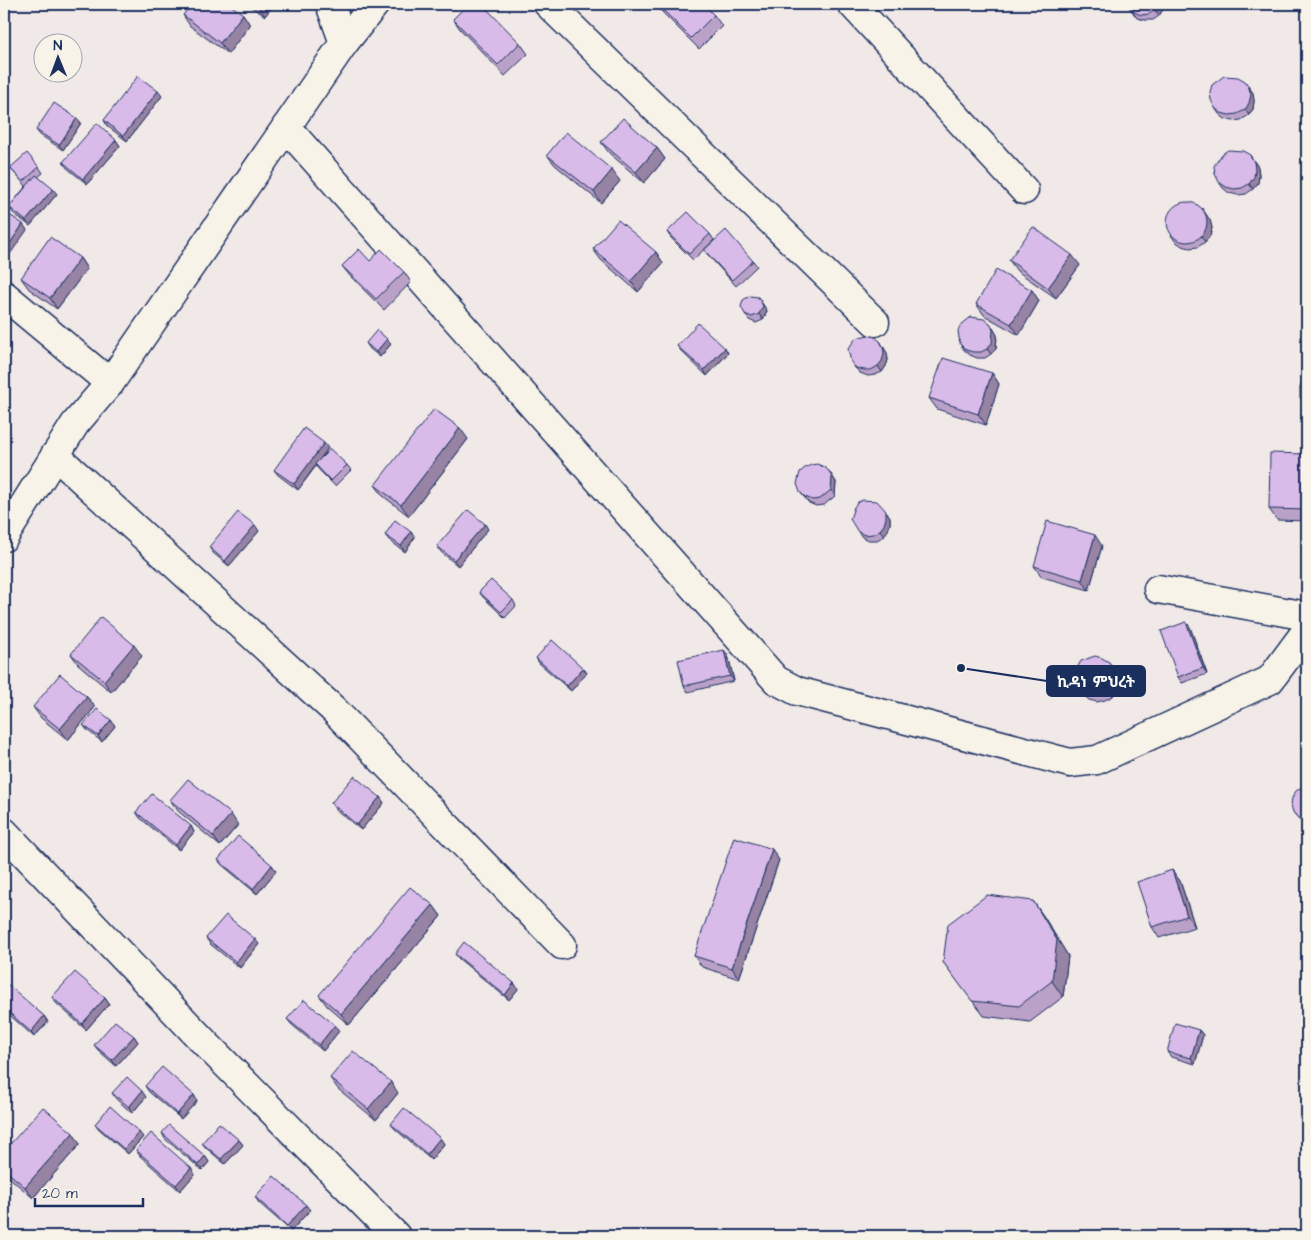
<svg xmlns="http://www.w3.org/2000/svg" width="1311" height="1240" viewBox="0 0 1311 1240" font-family="'Architects Daughter','Noto Sans Ethiopic',sans-serif">
  <style>
    .lines { fill: none; stroke-linecap: round; stroke-linejoin: round }
    .street-casing { stroke: #1b2f5e; stroke-width: 31 }
    .street { stroke: #f7f3e8; stroke-width: 28 }
    .wall { fill: #baa1c8; stroke: #1b2f5e }
    .shaded-wall { fill: #9783a3; stroke: #1b2f5e }
    .building { fill: #d8bbe9; stroke: #1b2f5e }
    .leader { fill: none; stroke: #1b2f5e; stroke-width: 2 }
    .callout-dot { fill: #1b2f5e; stroke: #f7f3e8; stroke-width: 2 }
    .callout { fill: #1b2f5e; stroke: #1b2f5e; stroke-width: 2 }
    .callout-label { font-size: 15px; text-anchor: middle; font-weight: bold; fill: #fff }
  </style>
  <rect width="100%" height="100%" fill="#f1e8e8"/>
  <filter id="ink" filterUnits="userSpaceOnUse"><feTurbulence type="fractalNoise" baseFrequency=".02" numOctaves="2"/><feDisplacementMap in="SourceGraphic" scale="10" xChannelSelector="R" yChannelSelector="G"/><feConvolveMatrix kernelMatrix="1 2 1 2 8 2 1 2 1" color-interpolation-filters="sRGB"/></filter>
  <g filter="url(#ink)">
    <g class="lines">
      <defs>
        <g id="street">
          <path d="M330,4L344,43"/>
          <path d="M548,4L875,322"/>
          <path d="M852,4L1024,190"/>
          <path d="M286,127L776,680L797,691L1070,763L1097,760L1270,680L1307,630"/>
          <path d="M4,295L110,383"/>
          <path d="M55,455L333,709L562,945"/>
          <path d="M4,537L75,424L110,383L344,43L375,4"/>
          <path d="M1158,589L1307,616"/>
          <path d="M4,832L207,1045L396,1236"/>
        </g>
      </defs>
      <use href="#street" class="street-casing"/>
      <use href="#street" class="street"/>
    </g>
    <g class="wall">
      <path d="M247,4H274L265,16Z"/>
      <path d="M623,4H632L628,8Z"/>
      <path d="M654,4H703L714,15L722,26L699,49Z"/>
      <path d="M1166,4L1159,16L1153,20H1145L1137,18L1129,7Z"/>
      <path d="M243,14L250,25L228,54L190,26L183,15Z"/>
      <path d="M453,19L520,43L528,54L505,76L460,29Z"/>
      <path d="M1245,81L1253,93L1254,101L1253,109L1249,115L1241,120L1233,121L1225,119L1219,114L1215,108Z"/>
      <path d="M162,96L127,141L107,126L104,120Z"/>
      <path d="M77,118L81,123L63,150L40,135L36,130Z"/>
      <path d="M116,140L120,146L87,184L67,168L63,162Z"/>
      <path d="M601,142L657,148L665,159L644,183L609,153Z"/>
      <path d="M547,155L620,181L601,203L555,165Z"/>
      <path d="M1250,155L1258,167L1259,175L1258,183L1253,189L1246,194L1238,195L1229,193L1223,188L1219,182Z"/>
      <path d="M39,167L43,173L38,177L57,194L30,226L13,213L9,207L26,186L10,168Z"/>
      <path d="M1210,220L1212,228L1210,236L1205,242L1198,247L1190,248L1182,246L1175,241L1171,235Z"/>
      <path d="M667,232L710,234L714,240L693,260L671,238Z"/>
      <path d="M593,249L656,252L663,263L638,292L601,260Z"/>
      <path d="M704,250L753,261L757,266L736,286L708,255Z"/>
      <path d="M80,258L87,269L57,309L29,289L21,278Z"/>
      <path d="M1009,260L1080,265L1056,298L1017,271Z"/>
      <path d="M342,266L404,272L411,282L384,310L350,276Z"/>
      <path d="M1032,290L1039,301L1019,335L984,315L976,304Z"/>
      <path d="M762,303L767,311L763,320L756,323L749,320L745,314Z"/>
      <path d="M990,323L997,335L996,349L991,354L985,358H977L970,355L964,350L960,344Z"/>
      <path d="M387,339L391,344L380,357L370,349L366,343Z"/>
      <path d="M880,341L887,353L888,360L886,366L882,372L875,375L868,376L860,373L855,368L851,362Z"/>
      <path d="M677,346L725,348L728,353L707,376L681,351Z"/>
      <path d="M992,373L999,384L986,425L937,409L929,398Z"/>
      <path d="M468,439L409,516L383,496L375,485Z"/>
      <path d="M328,448L321,458L347,465L351,470L335,486L319,470L316,466L298,490L278,475L274,470Z"/>
      <path d="M1307,454V521L1277,520L1269,509Z"/>
      <path d="M829,471L836,482L835,496L824,505L816,506L809,503L804,497L800,492Z"/>
      <path d="M886,511L890,517V524L888,530L884,536L877,540H869L862,537L858,532Z"/>
      <path d="M488,529L458,566L441,552L437,546Z"/>
      <path d="M259,531L229,566L213,553L209,547Z"/>
      <path d="M411,532L415,537L405,552L389,540L385,535Z"/>
      <path d="M1102,546L1089,590L1042,577L1034,566Z"/>
      <path d="M479,592L513,600L516,606L505,618L483,597Z"/>
      <path d="M1186,622L1190,627L1207,674L1182,683L1178,677Z"/>
      <path d="M71,654L142,656L111,692L78,664Z"/>
      <path d="M728,655L734,681L688,692L684,686Z"/>
      <path d="M536,658L583,668L587,673L571,691L539,663Z"/>
      <path d="M1109,662L1117,674L1119,682L1117,690L1113,696L1105,700L1097,702L1089,700L1082,694L1078,689Z"/>
      <path d="M87,697L95,707L68,740L41,718L33,707Z"/>
      <path d="M111,720L115,726L102,742L87,730L83,725Z"/>
      <path d="M1307,786V826L1302,823L1293,812Z"/>
      <path d="M380,797L384,803L361,830L335,809L331,803Z"/>
      <path d="M170,800L238,825L220,846L178,811Z"/>
      <path d="M136,812L191,826L194,832L179,850L140,818Z"/>
      <path d="M218,860L272,865L276,871L257,894L222,865Z"/>
      <path d="M779,860L739,979L702,967L694,956Z"/>
      <path d="M1172,870L1180,881L1195,927L1159,938L1152,927Z"/>
      <path d="M1033,901L1044,917L1068,956L1063,997L1030,1022L984,1016L943,962Z"/>
      <path d="M433,905L441,916L349,1025L327,1006L319,995Z"/>
      <path d="M206,938L259,944L240,968L210,944Z"/>
      <path d="M455,954L514,983L518,989L509,1000L459,959Z"/>
      <path d="M4,984L44,1016L48,1022L34,1037L4,1010Z"/>
      <path d="M52,997L105,998L109,1004L86,1030L56,1003Z"/>
      <path d="M287,1019L339,1031L323,1051L291,1024Z"/>
      <path d="M1199,1030L1203,1035L1195,1064L1171,1057L1167,1052Z"/>
      <path d="M134,1036L138,1042L116,1066L98,1050L94,1045Z"/>
      <path d="M330,1078L398,1093L376,1120L338,1089Z"/>
      <path d="M145,1086L194,1095L197,1101L181,1119L149,1092Z"/>
      <path d="M112,1093L146,1097L132,1113L116,1099Z"/>
      <path d="M95,1124L143,1137L128,1154L99,1129Z"/>
      <path d="M391,1124L440,1138L444,1144L431,1160L395,1129Z"/>
      <path d="M162,1133L205,1156L209,1162L202,1170L165,1139Z"/>
      <path d="M239,1140L243,1145L225,1164L206,1148L202,1143Z"/>
      <path d="M80,1144L33,1198L4,1173V1151Z"/>
      <path d="M136,1150L195,1174L180,1191L140,1156Z"/>
      <path d="M255,1197L310,1210L291,1231L259,1203Z"/>
    </g>
    <g class="shaded-wall">
      <path d="M258,4H274L265,16L257,5Z"/>
      <path d="M1159,4H1166L1159,16L1155,10Z"/>
      <path d="M243,14L250,25L228,54L220,43Z"/>
      <path d="M1249,88L1253,93L1254,101L1253,109L1249,115L1245,110Z"/>
      <path d="M158,91L162,96L127,141L123,136Z"/>
      <path d="M77,118L81,123L63,150L59,145Z"/>
      <path d="M116,140L120,146L87,184L83,179Z"/>
      <path d="M657,148L665,159L644,183L636,172Z"/>
      <path d="M1254,162L1258,167L1259,175L1258,183L1253,189L1249,184Z"/>
      <path d="M612,170L620,181L601,203L594,192Z"/>
      <path d="M53,189L57,194L30,226L26,221Z"/>
      <path d="M1202,208L1210,220L1212,228L1210,236L1205,242L1201,236Z"/>
      <path d="M23,224L27,230L8,257L5,251Z"/>
      <path d="M656,252L663,263L638,292L631,281Z"/>
      <path d="M1072,255L1080,265L1056,298L1048,288Z"/>
      <path d="M80,258L87,269L57,309L50,298Z"/>
      <path d="M1032,290L1039,301L1019,335L1011,324Z"/>
      <path d="M758,297L767,311L763,320L759,314Z"/>
      <path d="M990,323L997,335L996,349L991,354L987,349Z"/>
      <path d="M387,339L391,344L380,357L376,352Z"/>
      <path d="M880,341L887,353L888,360L886,366L882,372L878,366Z"/>
      <path d="M725,348L728,353L707,376L704,370Z"/>
      <path d="M992,373L999,384L986,425L978,414Z"/>
      <path d="M460,428L468,439L409,516L401,505Z"/>
      <path d="M324,443L328,448L298,490L294,484Z"/>
      <path d="M829,471L836,482L835,496L831,490Z"/>
      <path d="M886,511L890,517V524L888,530L884,536L880,530Z"/>
      <path d="M485,524L488,529L458,566L454,560Z"/>
      <path d="M255,525L259,531L229,566L225,561Z"/>
      <path d="M411,532L415,537L405,552L401,546Z"/>
      <path d="M1095,535L1102,546L1089,590L1082,580Z"/>
      <path d="M1186,622L1190,627L1207,674L1203,668Z"/>
      <path d="M134,645L142,656L111,692L104,681Z"/>
      <path d="M724,650L728,655L734,681L730,676Z"/>
      <path d="M583,668L587,673L571,691L567,686Z"/>
      <path d="M1113,669L1117,674L1119,682L1117,690L1113,696L1109,691Z"/>
      <path d="M87,697L95,707L68,740L60,729Z"/>
      <path d="M111,720L115,726L102,742L98,736Z"/>
      <path d="M380,797L384,803L361,830L357,825Z"/>
      <path d="M231,814L238,825L220,846L213,836Z"/>
      <path d="M191,826L194,832L179,850L176,845Z"/>
      <path d="M772,849L779,860L739,979L732,968Z"/>
      <path d="M272,865L276,871L257,894L253,889Z"/>
      <path d="M1172,870L1180,881L1195,927L1187,916Z"/>
      <path d="M1033,901L1044,917L1068,956L1063,997L1052,981Z"/>
      <path d="M433,905L441,916L349,1025L341,1014Z"/>
      <path d="M255,939L259,944L240,968L236,962Z"/>
      <path d="M514,983L518,989L509,1000L505,995Z"/>
      <path d="M105,998L109,1004L86,1030L82,1024Z"/>
      <path d="M44,1016L48,1022L34,1037L31,1032Z"/>
      <path d="M335,1025L339,1031L323,1051L319,1045Z"/>
      <path d="M1199,1030L1203,1035L1195,1064L1191,1058Z"/>
      <path d="M134,1036L138,1042L116,1066L112,1060Z"/>
      <path d="M391,1082L398,1093L376,1120L368,1109Z"/>
      <path d="M142,1091L146,1097L132,1113L129,1107Z"/>
      <path d="M194,1095L197,1101L181,1119L177,1114Z"/>
      <path d="M139,1132L143,1137L128,1154L124,1149Z"/>
      <path d="M73,1133L80,1144L33,1198L25,1187Z"/>
      <path d="M440,1138L444,1144L431,1160L427,1154Z"/>
      <path d="M239,1140L243,1145L225,1164L221,1159Z"/>
      <path d="M205,1156L209,1162L202,1170L198,1165Z"/>
      <path d="M191,1168L195,1174L180,1191L176,1185Z"/>
      <path d="M306,1205L310,1210L291,1231L287,1226Z"/>
    </g>
    <g class="building">
      <path d="M192,4H229L243,14L220,43L183,15Z"/>
      <path d="M468,4H482L520,43L498,65L453,19Z"/>
      <path d="M657,4H703L714,15L691,38Z"/>
      <path d="M1128,4H1159L1155,10L1149,14L1141,15L1134,12L1129,7Z"/>
      <path d="M138,76L158,91L123,136L104,120Z"/>
      <path d="M1224,76L1238,77L1245,81L1249,88L1251,95L1249,103L1245,110L1237,114L1229,115L1221,113L1215,108L1211,100L1210,92L1212,85Z"/>
      <path d="M54,103L77,118L59,145L36,130Z"/>
      <path d="M623,118L657,148L636,172L601,142Z"/>
      <path d="M97,123L116,140L83,179L63,162Z"/>
      <path d="M566,132L612,170L594,192L547,155Z"/>
      <path d="M1228,150L1243,151L1250,155L1254,162L1255,170L1254,177L1249,184L1242,188L1234,189L1226,187L1219,182L1215,174L1214,166L1222,154Z"/>
      <path d="M27,153L39,167L23,182L10,168Z"/>
      <path d="M1307,158V178L1305,174V165Z"/>
      <path d="M36,175L53,189L26,221L9,207Z"/>
      <circle cx="1187" cy="222" r="20"/>
      <path d="M4,211L23,224L5,251H4Z"/>
      <path d="M688,212L710,234L689,254L667,232Z"/>
      <path d="M618,220L656,252L631,281L593,249Z"/>
      <path d="M1033,227L1072,255L1048,288L1009,260Z"/>
      <path d="M726,230L753,261L732,280L704,250Z"/>
      <path d="M50,237L80,258L50,298L21,278Z"/>
      <path d="M359,249L370,261L381,249L404,272L376,299L342,266Z"/>
      <path d="M996,270L1032,290L1011,324L976,304Z"/>
      <path d="M750,296L758,297L763,306L759,314L752,317L745,314L741,307L743,300Z"/>
      <path d="M971,317L984,319L990,323L993,330L992,343L987,349L981,352H973L966,350L960,344L958,331L961,325Z"/>
      <path d="M698,323L725,348L704,370L677,346Z"/>
      <path d="M377,330L387,339L376,352L366,343Z"/>
      <path d="M868,335L875,337L880,341L883,347L884,354L882,361L878,366L871,370H864L856,368L851,362L848,349L856,338Z"/>
      <path d="M943,358L992,373L978,414L929,398Z"/>
      <path d="M1307,376V407L1304,404L1300,397V388L1302,381Z"/>
      <path d="M434,409L460,428L401,505L375,485Z"/>
      <path d="M304,428L324,443L294,484L274,470Z"/>
      <path d="M330,449L347,465L331,481L315,464Z"/>
      <path d="M1270,453L1307,454V510L1269,509Z"/>
      <path d="M817,464L824,467L829,471L832,477L831,490L820,499L813,500L805,497L800,492L797,484L800,472L805,468L811,465Z"/>
      <path d="M863,500L877,501L886,511V518L884,525L880,530L873,534L865,535L858,532L850,519L854,507L858,502Z"/>
      <path d="M468,510L485,524L454,560L437,546Z"/>
      <path d="M238,512L255,525L225,561L209,547Z"/>
      <path d="M395,520L411,532L401,546L385,535Z"/>
      <path d="M1047,521L1095,535L1082,580L1034,566Z"/>
      <path d="M491,580L513,600L501,612L479,592Z"/>
      <path d="M101,617L134,645L104,681L71,654Z"/>
      <path d="M1186,622L1203,668L1178,677L1161,631Z"/>
      <path d="M552,640L583,668L567,686L536,658Z"/>
      <path d="M724,650L730,676L684,686L678,660Z"/>
      <path d="M1095,656L1102,658L1109,662L1113,669L1115,676L1113,684L1109,691L1102,695L1093,696L1085,694L1078,689L1075,682L1074,673L1081,661Z"/>
      <path d="M60,674L87,697L60,729L33,707Z"/>
      <path d="M97,709L111,720L98,736L83,725Z"/>
      <path d="M354,776L380,797L357,825L331,803Z"/>
      <path d="M188,779L231,814L213,836L170,800Z"/>
      <path d="M1307,786V821H1305L1298,818L1293,812L1291,805L1292,798L1296,791L1302,787Z"/>
      <path d="M152,794L191,826L176,845L136,812Z"/>
      <path d="M238,836L272,865L253,889L218,860Z"/>
      <path d="M734,837L772,849L732,968L694,956Z"/>
      <path d="M1172,870L1187,916L1152,927L1137,882Z"/>
      <path d="M410,887L433,905L341,1014L319,995Z"/>
      <path d="M987,895L1033,901L1057,940L1052,981L1019,1006L972,1001L943,962L948,924Z"/>
      <path d="M226,915L255,939L236,962L206,938Z"/>
      <path d="M464,942L514,983L505,995L455,954Z"/>
      <path d="M75,972L105,998L82,1024L52,997Z"/>
      <path d="M5,982L44,1016L31,1032L4,1008V984Z"/>
      <path d="M304,1000L335,1025L319,1045L287,1019Z"/>
      <path d="M115,1021L134,1036L112,1060L94,1045Z"/>
      <path d="M1175,1023L1199,1030L1191,1058L1167,1052Z"/>
      <path d="M353,1051L391,1082L368,1109L330,1078Z"/>
      <path d="M162,1067L194,1095L177,1114L145,1086Z"/>
      <path d="M127,1077L142,1091L129,1107L112,1093Z"/>
      <path d="M110,1106L139,1132L124,1149L95,1124Z"/>
      <path d="M43,1107L73,1133L25,1187L4,1169V1151Z"/>
      <path d="M404,1108L440,1138L427,1154L391,1124Z"/>
      <path d="M219,1123L239,1140L221,1159L202,1143Z"/>
      <path d="M169,1125L205,1156L198,1165L162,1133Z"/>
      <path d="M151,1133L191,1168L176,1185L136,1150Z"/>
      <path d="M274,1176L306,1205L287,1226L255,1197Z"/>
    </g>
  </g>
  <path class="leader" d="M961 668L1047 681"/>
  <circle class="callout-dot" cx="961" cy="668" r="5"/>
  <rect class="callout" x="1047" y="666" width="98" height="30" rx="5"/>
  <g class="callout-label">
    <text x="1096" y="687">ኪዳነ ምህረት</text>
  </g>
  <rect width="1311" height="1240" fill="none" stroke="#f7f3e8" stroke-width="20"/>
  <rect x="10" y="10" width="1291" height="1220" fill="none" stroke="#1b2f5e" stroke-width="2" filter="url(#ink)"/>
  <g transform="translate(58 58) rotate(359)"><circle r="24" fill="#f7f3e8" stroke="#9fa5b1"/>
  <path d="M0-4L9 19L0 12L-9 19Z" fill="#1b2f5e"/>
  <text y="-8" font-size="14" font-weight="bold" text-anchor="middle" fill="#1b2f5e">N</text>
  </g>
  <path d="M35 1198v8h108v-8" fill="none" stroke="#1b2f5e" stroke-width="2.5"/>
  <text x="42" y="1198" font-size="15" fill="#1b2f5e" stroke="#f7f3e8" stroke-width="4" paint-order="stroke">20 m</text>
</svg>
